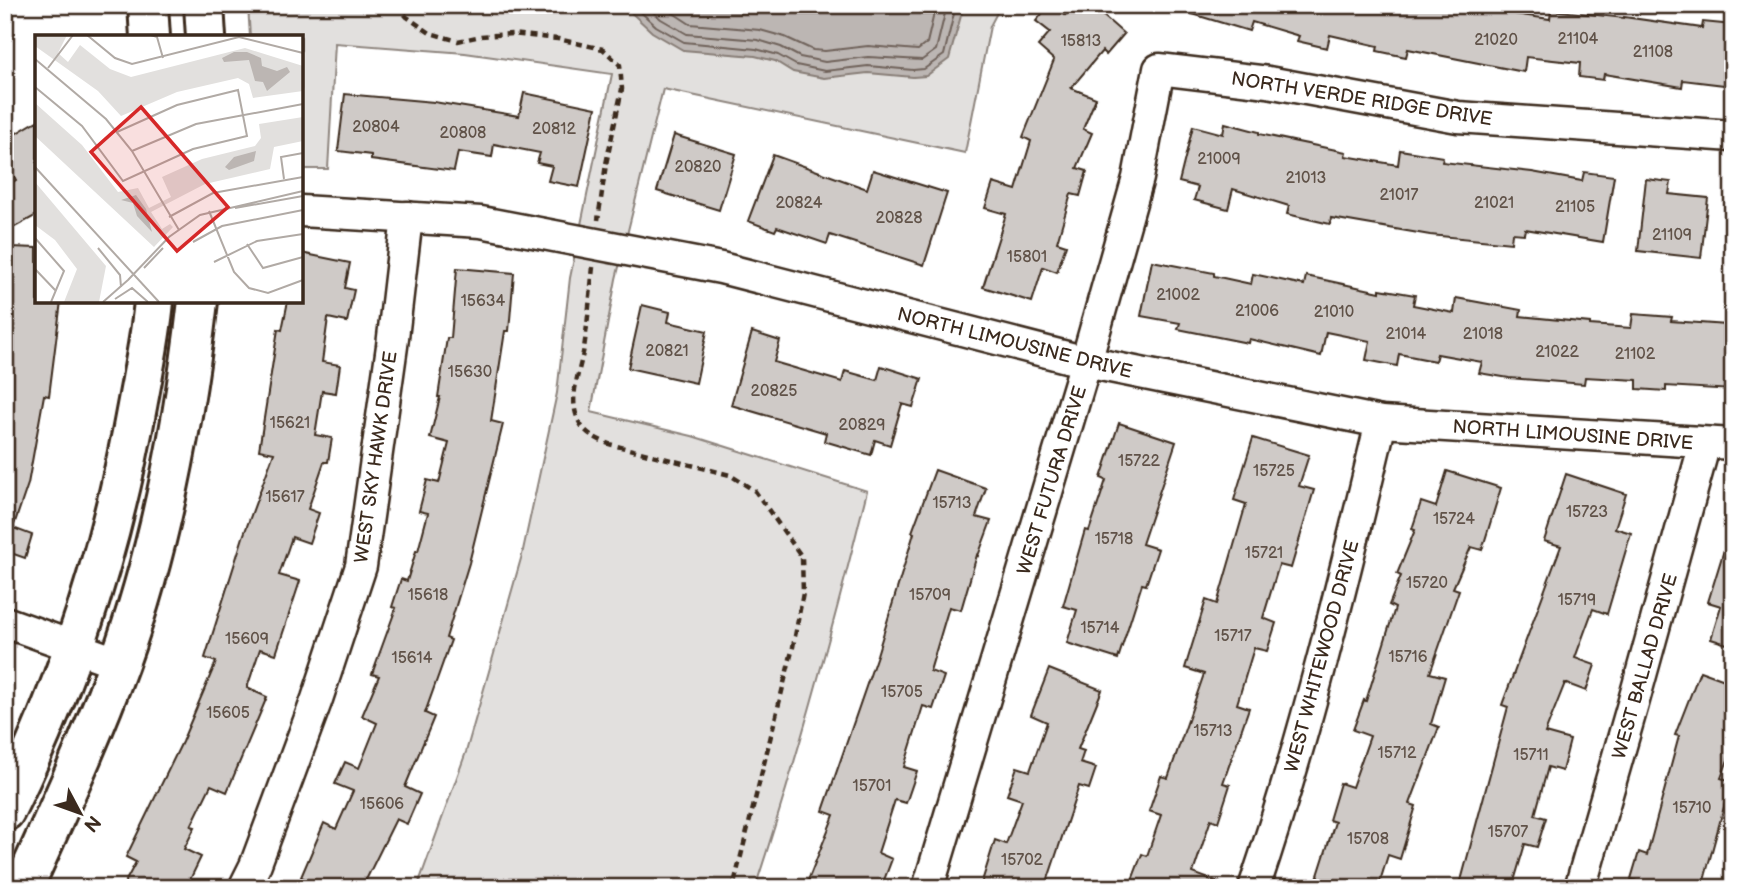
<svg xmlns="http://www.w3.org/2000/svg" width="1738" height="893" viewBox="0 0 1738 893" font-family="'Balsamiq Sans',sans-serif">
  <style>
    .green { fill: #e2e0de; stroke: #8e857e; stroke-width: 2 }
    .water { fill: #bcb6b3; stroke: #887e77; stroke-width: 2 }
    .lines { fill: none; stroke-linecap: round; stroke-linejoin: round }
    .shore { stroke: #6f625a; stroke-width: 2 }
    .building { fill: #cfcac7; stroke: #3b2a1e; stroke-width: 2 }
    .minor-casing { stroke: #3b2a1e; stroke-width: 35 }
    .major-casing { stroke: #3b2a1e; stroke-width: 44 }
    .path { stroke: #3b2a1e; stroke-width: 4.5; stroke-dasharray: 7 5; stroke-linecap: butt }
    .minor { stroke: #fff; stroke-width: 30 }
    .major { stroke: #fff; stroke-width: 38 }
    .labels { text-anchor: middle; stroke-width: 6; stroke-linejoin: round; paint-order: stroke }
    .number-label { font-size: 16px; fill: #605248 }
    .street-label { font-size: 19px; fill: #3b2a1e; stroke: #fff }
    .inset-road { fill: none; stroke: #b1aaa5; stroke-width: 2 }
    .view { fill: #d62828; fill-opacity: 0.15; stroke: #d62828; stroke-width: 3.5 }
    .inset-edge { fill: none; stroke: #3b2a1e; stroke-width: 3.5 }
  </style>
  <rect width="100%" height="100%" fill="#fff"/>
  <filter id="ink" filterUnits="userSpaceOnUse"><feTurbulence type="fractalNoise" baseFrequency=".0143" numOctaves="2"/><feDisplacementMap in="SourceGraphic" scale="14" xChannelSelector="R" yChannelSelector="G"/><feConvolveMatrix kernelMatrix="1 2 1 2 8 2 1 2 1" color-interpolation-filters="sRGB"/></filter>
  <g filter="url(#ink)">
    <path class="green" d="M248,5H1001L990,26L965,153L663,89L616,279L591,412L692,436L867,491C834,624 798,757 755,888H417L466,752L522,555L557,393L570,278L612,74L465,53L335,43L328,169H301V37H250Z"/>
    <path class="water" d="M623,5H964L949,59L926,76L913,77L868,73L824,78L793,72L775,61L755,56L683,50L652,32Z"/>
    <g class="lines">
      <g class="shore">
        <path d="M633,5L656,26L684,42L756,49L778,55L796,65L825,71L868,66L913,70L924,69L944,55L956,5"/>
        <path d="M645,5L661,19L687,34L758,40L781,47L800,57L825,62L868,57L922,60L936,50L947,5"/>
        <path d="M661,5L690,24L760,30L785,37L813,50L825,51L868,46L918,50L927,43L936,5"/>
      </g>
    </g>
    <g class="building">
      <path d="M1049,5H1053L1065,15L1074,5H1091L1124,34L1106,55L1102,51L1071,88L1096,98L1083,129L1092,133L1077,168L1087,171L1080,196L1071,194L1057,242L1066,245L1057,272L1043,267L1032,302L983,287L1006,214L985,208L993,183L1016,190L1031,141L1023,137L1054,60L1038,46L1050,32L1036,21Z"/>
      <path d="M1179,5H1450L1550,19L1551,10L1624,18V17L1702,28L1703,22L1733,25V86L1683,80L1682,87L1604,74L1603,80L1579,77L1580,63L1526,57L1524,72L1408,49L1406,57L1377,51L1378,46L1330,35L1327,48L1297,41L1299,36L1252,22L1249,31L1179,10Z"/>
      <path d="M524,93L596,108L579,187L548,181L552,166L537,163L540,153L494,144L492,157L458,152L454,171L371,160V155L338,151L345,94L434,102L519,116Z"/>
      <path d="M37,121V215L15,227L5,211V187L16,180L5,162V140Z"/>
      <path d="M1225,123L1259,132V134L1346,152L1345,156L1398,165L1400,150L1443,157L1442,162L1532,172L1582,181L1584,172L1614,176L1603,242L1525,229L1524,234L1512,233L1511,243L1430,235L1331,218L1330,224L1287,214L1289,206L1233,189L1228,209L1194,200L1198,187L1179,182L1193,126L1223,134Z"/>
      <path d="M674,135L736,154L719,210L657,191Z"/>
      <path d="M773,155L867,189L873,170L947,193L924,265L830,235L827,244L777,227L775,231L748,221Z"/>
      <path d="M1646,179L1671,182L1669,194L1708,198L1701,258L1638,251Z"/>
      <path d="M11,247L37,248V301H61L49,396L44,395L28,484L13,528L32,535L25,558L5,551V350Z"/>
      <path d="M301,253L350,263L345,288L354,290L347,322L328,318L322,362L340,365L336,393L322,391L315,435L332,438L328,462H324L308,509L319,513L309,543L292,537L279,575L300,581L276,654L260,649L247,688L267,697L227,792L211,785L191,826L195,827L184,849L201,857L186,888H122L136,862L126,857L182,742L216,662L205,658L243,537L274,453L259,450L278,329L282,330L288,301H301Z"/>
      <path d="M1152,261L1214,273V276L1251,284L1253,274L1304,285L1306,276L1380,292V289L1415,295L1413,305L1454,313L1456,298L1521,310L1520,316L1590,323V325L1631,328L1633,314L1672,317L1671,321L1727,325L1726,335H1733V390L1666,386V391L1637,389V380L1585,377L1584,384L1509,378L1479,373L1482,362L1437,354L1435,361L1399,354L1397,366L1366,360L1370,341L1326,332L1321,356L1249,339L1248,343L1178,329L1180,323L1141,316Z"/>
      <path d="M457,268L514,273L509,331H505L491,421L503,424L469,563L446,638L451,640L425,713L434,717L405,787L420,794L407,824L396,819L362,888H323L301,877L324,823L336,829L353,791L335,784L345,762L359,768L377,723L362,716L379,676L372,674L396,608L392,607L401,579L407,581L416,551H418L428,513L419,511L427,480L439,483L449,443L430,438L440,397H438L447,338H451Z"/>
      <path d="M642,305L670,312L668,322L707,331L696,383L628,368Z"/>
      <path d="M752,332L780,341L774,362L842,382L845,371L877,380L881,366L922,379L913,407L902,404L890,445L875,440L871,455L824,441L826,433L731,405Z"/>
      <path d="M1119,423L1176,442L1142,544L1158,549L1146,585L1142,584L1118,659L1067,643L1077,610L1063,606L1085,530L1089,531L1106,480L1101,478Z"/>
      <path d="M1253,438L1309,455L1299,486L1314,490L1291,568L1279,565L1263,618L1276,623L1267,651L1254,648L1237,704L1249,708L1223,783L1230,785L1218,822L1211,819L1193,873L1228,886L1227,888H1129L1142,854L1147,856L1161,815L1149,811L1161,776L1168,778L1204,674L1185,668L1206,600L1217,604L1246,504L1234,500Z"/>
      <path d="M935,470L986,488L976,517L991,521L978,556L977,555L961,610L949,607L930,671L944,676L933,709L923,706L904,767L917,771L906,803L895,800L878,853L892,859L881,888H805L834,815L823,811L877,655L914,533L912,532Z"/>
      <path d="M1447,471L1501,488L1482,550L1471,547L1453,588L1459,590L1430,673L1445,677L1431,724L1439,727L1410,804L1416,806L1400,859L1388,855L1378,888H1314L1335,822L1329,820L1340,783L1352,787L1370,736L1353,730L1364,700L1366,701L1395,608L1389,605L1401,576L1397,574L1415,530L1412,529L1421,502L1436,507Z"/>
      <path d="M1566,474L1626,494L1615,528L1631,533L1607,614L1593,609L1575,658L1595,665L1586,691L1565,683L1545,733L1570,740L1562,771L1548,767L1535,815L1546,818L1537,847L1525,844L1512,888H1459L1508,707L1502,705L1561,546L1544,541Z"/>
      <path d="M1728,537L1733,538V646L1711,639L1721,606L1708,602Z"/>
      <path d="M1049,669L1102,690L1078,749L1084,751L1080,763L1096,768L1089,789L1079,786L1045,888H980L995,840L1006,844L1022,800L1007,795L1017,767L1030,771L1047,722L1031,715Z"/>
      <path d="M1700,671L1733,683V747L1721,778L1731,781L1702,888H1643L1645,884L1631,879L1639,852L1647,855L1679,736L1675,735Z"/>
    </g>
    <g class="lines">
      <defs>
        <g id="minor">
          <path d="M301,211L481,222L721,268L1086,362L1381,422L1733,444"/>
          <path d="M5,622L119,663"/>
          <path d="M244,888L255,866L317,699L361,566L392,346L407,217"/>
          <path d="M928,888L1086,362L1138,178L1159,69L1268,82L1458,117L1733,136"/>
          <path d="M1254,888C1306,735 1344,578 1381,422"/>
          <path d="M1580,888L1633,704L1705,443"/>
        </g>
        <g id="major">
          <path d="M148,5L150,37"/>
          <path d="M204,5L206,37"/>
          <path d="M5,811C69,683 113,542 138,401C144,368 151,335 154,301"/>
          <path d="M23,888C56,814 91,740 119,663C161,547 184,423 198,301"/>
        </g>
      </defs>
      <use href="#minor" class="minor-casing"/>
      <use href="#major" class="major-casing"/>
      <g class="path">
        <path d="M397,5L407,17L430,33L458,41L481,36L512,34L558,39L603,49L620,65L622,89L606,164L598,220"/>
        <path d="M593,267C590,294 588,322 584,348C580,370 569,396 577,417C582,432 596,439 609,444L730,475L755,491L802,557L803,593L793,647L733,888"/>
      </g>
      <use href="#minor" class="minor"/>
      <use href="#major" class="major"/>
    </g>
  </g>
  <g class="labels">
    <g class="number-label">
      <text x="1578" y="44">21104</text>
      <text x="1496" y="45">21020</text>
      <text x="1081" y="46">15813</text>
      <text x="1653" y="57">21108</text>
      <text x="376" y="132">20804</text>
      <text x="554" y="134">20812</text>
      <text x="463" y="138">20808</text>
      <text x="1219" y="164">21009</text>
      <text x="698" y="172">20820</text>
      <text x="1306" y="183">21013</text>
      <text x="1399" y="200">21017</text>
      <text x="799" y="208">20824</text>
      <text x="1494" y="208">21021</text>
      <text x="1575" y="212">21105</text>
      <text x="899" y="223">20828</text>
      <text x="1672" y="240">21109</text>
      <text x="1027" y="262">15801</text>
      <text x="1178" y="300">21002</text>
      <text x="483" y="306">15634</text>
      <text x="1257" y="316">21006</text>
      <text x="1334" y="317">21010</text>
      <text x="1406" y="339">21014</text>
      <text x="1483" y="339">21018</text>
      <text x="667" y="356">20821</text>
      <text x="1557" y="357">21022</text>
      <text x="1635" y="359">21102</text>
      <text x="470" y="377">15630</text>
      <text x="774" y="396">20825</text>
      <text x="290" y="428">15621</text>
      <text x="862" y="430">20829</text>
      <text x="1139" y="466">15722</text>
      <text x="1274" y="476">15725</text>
      <text x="285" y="502">15617</text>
      <text x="952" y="508">15713</text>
      <text x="1587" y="517">15723</text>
      <text x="1454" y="524">15724</text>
      <text x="1114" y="544">15718</text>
      <text x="1264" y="558">15721</text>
      <text x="1427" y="588">15720</text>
      <text x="428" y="600">15618</text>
      <text x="930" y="600">15709</text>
      <text x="1577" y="605">15719</text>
      <text x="1100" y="633">15714</text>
      <text x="1233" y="641">15717</text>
      <text x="247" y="644">15609</text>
      <text x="1408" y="662">15716</text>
      <text x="412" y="663">15614</text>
      <text x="902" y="697">15705</text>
      <text x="228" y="718">15605</text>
      <text x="1213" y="736">15713</text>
      <text x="1397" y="758">15712</text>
      <text x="1531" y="760">15711</text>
      <text x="872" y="791">15701</text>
      <text x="382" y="809">15606</text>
      <text x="1692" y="813">15710</text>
      <text x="1508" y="837">15707</text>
      <text x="1368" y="844">15708</text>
      <text x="1022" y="865">15702</text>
    </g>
    <g class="street-label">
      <text transform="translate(1362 98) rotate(9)" y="7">NORTH VERDE RIDGE DRIVE</text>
      <text transform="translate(1015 342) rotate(14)" y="7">NORTH LIMOUSINE DRIVE</text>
      <text transform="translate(1573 434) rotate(4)" y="7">NORTH LIMOUSINE DRIVE</text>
      <text transform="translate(375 457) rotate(-82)" y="7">WEST SKY HAWK DRIVE</text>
      <text transform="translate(1051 480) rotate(-73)" y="7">WEST FUTURA DRIVE</text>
      <text transform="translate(1321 656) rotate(-75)" y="7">WEST WHITEWOOD DRIVE</text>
      <text transform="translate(1644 666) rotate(-74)" y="7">WEST BALLAD DRIVE</text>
    </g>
  </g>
  <g transform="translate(35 35)">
    <rect width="268" height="268" fill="#fff"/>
    <path d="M0,0H32L23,18L33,27L45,10L75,34L96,42L210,13L268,31V56L218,63L214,49L203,43L142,57L86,81L63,56L0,11ZM0,68L47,110L83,157L103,153L114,173L136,162L127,142L167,124L220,111L226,103L224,89L268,82V106L239,112L235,134L170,149L116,177L127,194L135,189L138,192L119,212L0,101ZM0,147L71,231L64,267H29L42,234L20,205L0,190Z" fill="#e2e0de"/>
    <path d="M199,17H212L226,23L227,31L242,36L252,32L255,37L232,56L228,47L220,46L214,25L189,27L187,23ZM221,116L219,126L194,135L190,132L199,122ZM101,160L111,174L117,197L102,181L98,168L86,165Z" fill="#bcb6b3"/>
    <path class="inset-road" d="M52,0L80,23L97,29L204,2L268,18M116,0L122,2L128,23M0,24L71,84L97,116L144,195M13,33L38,0M0,52L47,91L88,146L158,114L212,101L203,55L142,70L82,97M97,116L161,89L268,69M0,132L124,267M249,144L246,122L268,118M200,173L268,161M174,176L199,237L214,253L233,258L268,245M134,182L178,158L268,142M0,203L29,236L16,267M158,207L187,191L268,175M212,209L228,233L268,222M63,213L85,240L86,252M179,227L222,206L268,199M109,233L128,213M0,234L21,256M93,245L134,202L165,180L268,156M80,264L97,253L113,267M68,267L93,245"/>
    <path class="view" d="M106,72L193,172L142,216L56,117Z"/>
    <rect width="268" height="268" class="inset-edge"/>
  </g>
  <rect width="1738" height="893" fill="none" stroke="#fff" stroke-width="28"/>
  <rect x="14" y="14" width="1710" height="865" fill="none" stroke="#3b2a1e" stroke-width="2.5" filter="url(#ink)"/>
  <g transform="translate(80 813) rotate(131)" stroke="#ffffff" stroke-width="5" paint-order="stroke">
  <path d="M0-5L12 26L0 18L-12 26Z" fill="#3b2a1e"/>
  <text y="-10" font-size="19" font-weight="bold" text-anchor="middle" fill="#3b2a1e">N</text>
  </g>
</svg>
